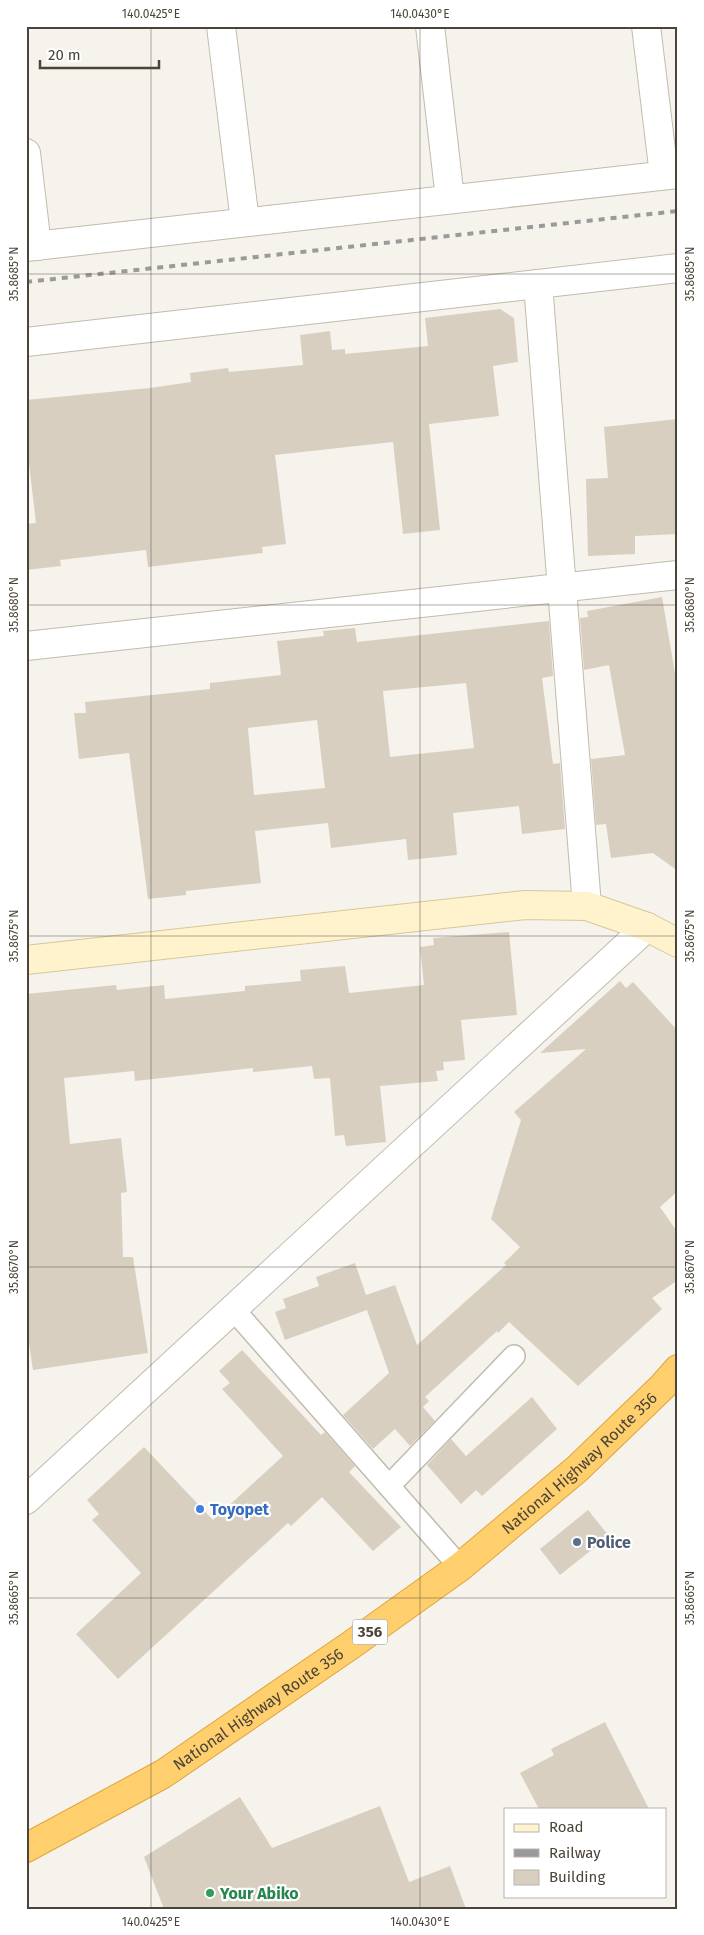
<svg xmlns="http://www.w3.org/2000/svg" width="704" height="1935" viewBox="0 0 704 1935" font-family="'Fira Sans',sans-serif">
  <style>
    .building { fill: #d8cfc1; fill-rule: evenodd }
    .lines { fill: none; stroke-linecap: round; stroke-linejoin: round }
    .lane-casing { stroke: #c2bbae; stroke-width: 24 }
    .street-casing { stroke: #c2bbae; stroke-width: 30 }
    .secondary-casing { stroke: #d6c79b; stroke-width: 30 }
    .highway-casing { stroke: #e0a43c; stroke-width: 30 }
    .lane { stroke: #fff; stroke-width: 21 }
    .street { stroke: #fff; stroke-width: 28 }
    .secondary { stroke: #fff3cd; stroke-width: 28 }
    .highway { stroke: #ffcf6e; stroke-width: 28 }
    .rail { stroke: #9a9a9a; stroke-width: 4; stroke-dasharray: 6 6; stroke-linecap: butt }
    .ticks { fill: none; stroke: #4b4439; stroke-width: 1; stroke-opacity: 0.45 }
    .shop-dot { fill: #3f7fe0; stroke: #fff; stroke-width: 2 }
    .service-dot { fill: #5c6f8a; stroke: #fff; stroke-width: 2 }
    .leisure-dot { fill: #2e9e5b; stroke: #fff; stroke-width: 2 }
    .labels { text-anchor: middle; stroke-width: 4.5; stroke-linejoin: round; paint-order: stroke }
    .shield { fill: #fff; stroke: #817c74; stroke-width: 1 }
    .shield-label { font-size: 15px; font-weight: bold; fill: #4b4439 }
    .street-label { font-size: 16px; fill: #4b4439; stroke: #fff }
    .shop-label { font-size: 16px; font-weight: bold; fill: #366cbe; stroke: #fff; text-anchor: start }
    .service-label { font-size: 16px; font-weight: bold; fill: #4e5e75; stroke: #fff; text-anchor: start }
    .leisure-label { font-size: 16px; font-weight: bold; fill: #27864d; stroke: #fff; text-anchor: start }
    .neatline { fill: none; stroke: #4b4439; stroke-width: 2 }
    .ticks-label { font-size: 12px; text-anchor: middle; fill: #4b4439 }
  </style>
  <rect width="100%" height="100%" fill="#f6f3ec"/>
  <g class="building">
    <path d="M500,309L514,318L518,362L493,366L499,416L429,424L440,530L403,534L393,442L275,455L286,544L262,547L263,553L148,567L146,550L60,560L61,566L26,570V524L36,523L26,438V400L150,388L191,382L190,373L228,368L229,372L303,365L300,335L330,331L332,350L345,349V354L428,346L425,318Z"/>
    <path d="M678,419V534L635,536V554L588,556L586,479L608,478L604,427Z"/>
    <path d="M662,597L678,691V871L653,853L611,858L606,824L596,825L591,759L625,755L609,665L584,670L580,618L588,617L587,611Z"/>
    <path d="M549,621L553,676L542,678L553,764L560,763L565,829L522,834L519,806L453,813L457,855L408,860L406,839L331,848L328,823L255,831L261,883L186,891V895L148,899L129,753L79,759L74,713H86L85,702L210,689V683L281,675L277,641L324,636L323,631L355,628L357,642ZM466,683L474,748L390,757L383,691ZM317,720L325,788L254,795L248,728Z"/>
    <path d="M509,932L517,1015L461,1020L465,1060L443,1062L444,1070L436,1071L438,1081L380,1086L386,1142L346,1146L344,1135L335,1136L330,1078L314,1079L312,1066L253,1072V1068L135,1081L134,1071L64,1078L70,1144L121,1138L127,1192L121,1193L123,1257H133L148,1353L33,1370L26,1324V994L116,985L117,990L164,985L165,999L245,991V986L301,981L300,970L345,966L349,993L424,985L420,947L434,945L433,938Z"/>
    <path d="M620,981L626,988L633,982L678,1031V1191L660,1207L678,1233V1280L652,1298L662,1309L578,1386L509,1322L498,1333L497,1331L425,1397L429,1401L423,1407L435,1421L410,1446L395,1429L373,1449L343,1415L389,1373L367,1310L285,1340L275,1312L286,1308L283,1299L319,1286L316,1277L355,1263L366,1295L395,1285L417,1345L506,1265L504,1263L520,1247L491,1219L521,1120L514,1112L586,1049L540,1053Z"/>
    <path d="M242,1350L321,1435L325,1432L355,1466L349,1472L401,1527L373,1551L322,1497L291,1526L288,1523L118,1679L76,1634L141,1573L92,1520L99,1514L87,1500L144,1447L213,1520L283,1456L222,1389L230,1383L219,1371Z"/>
    <path d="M532,1397L557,1429L482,1496L476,1490L461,1504L427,1465L451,1439L466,1456Z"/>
    <path d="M588,1510L609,1536L560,1575L540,1549Z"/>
    <path d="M605,1722L649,1809H539L520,1773L554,1755L551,1749Z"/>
    <path d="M240,1797L272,1848L380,1806L409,1882L450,1866L466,1909H164L144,1857Z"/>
  </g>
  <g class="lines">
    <defs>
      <g id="lane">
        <path d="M234,1310L460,1567"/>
        <path d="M389,1486L514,1356"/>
      </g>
      <g id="street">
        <path d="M221,26L245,222"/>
        <path d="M430,26L450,199"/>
        <path d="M646,26L664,175"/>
        <path d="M26,153L37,246"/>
        <path d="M26,247L678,174"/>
        <path d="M538,284L587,906"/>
        <path d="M26,342L678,268"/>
        <path d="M26,646L678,575"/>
        <path d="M26,1500L647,927"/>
      </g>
      <path id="secondary" d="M26,960L525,905L587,906L647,927L678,943"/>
      <g id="highway">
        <path id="s1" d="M26,1848L163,1774L351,1645L460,1567L577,1469L662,1387L678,1369"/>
      </g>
    </defs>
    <use href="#lane" class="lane-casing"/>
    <use href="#street" class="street-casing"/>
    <use href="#secondary" class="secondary-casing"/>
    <use href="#highway" class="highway-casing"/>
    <use href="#lane" class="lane"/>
    <use href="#street" class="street"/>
    <use href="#secondary" class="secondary"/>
    <use href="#highway" class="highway"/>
    <path class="rail" d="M26,282L678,211"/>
  </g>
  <path class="ticks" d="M151,26V1909M420,26V1909M26,274H678M26,605H678M26,936H678M26,1267H678M26,1598H678"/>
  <circle class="shop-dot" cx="200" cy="1509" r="5"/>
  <circle class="service-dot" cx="577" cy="1542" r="5"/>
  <circle class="leisure-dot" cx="210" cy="1893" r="5"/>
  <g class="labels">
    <rect class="shield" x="352.5" y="1619.5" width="35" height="25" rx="4"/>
    <g class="shield-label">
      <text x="370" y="1637">356</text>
    </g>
    <g class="street-label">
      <text dy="6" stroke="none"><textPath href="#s1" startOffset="676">National Highway Route 356</textPath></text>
      <text dy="6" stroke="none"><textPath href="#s1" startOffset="271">National Highway Route 356</textPath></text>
    </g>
    <g class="shop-label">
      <text x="210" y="1515">Toyopet</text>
    </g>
    <g class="service-label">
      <text x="587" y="1548">Police</text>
    </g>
    <g class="leisure-label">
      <text x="220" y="1899">Your Abiko</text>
    </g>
  </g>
  <rect width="704" height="1935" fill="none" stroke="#ffffff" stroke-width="55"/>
  <rect x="504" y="1808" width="162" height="90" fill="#ffffff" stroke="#b7b4b0"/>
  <rect x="514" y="1824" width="25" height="8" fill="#fff3cd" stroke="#b7b4b0"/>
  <text x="549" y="1832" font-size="15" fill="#4b4439">Road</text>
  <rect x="514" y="1849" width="25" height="8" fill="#9a9a9a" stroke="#b7b4b0"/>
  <text x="549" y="1858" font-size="15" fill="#4b4439">Railway</text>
  <rect x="514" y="1870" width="25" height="15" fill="#d8cfc1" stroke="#b7b4b0"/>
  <text x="549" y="1882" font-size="15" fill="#4b4439">Building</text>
  <path d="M40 60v8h119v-8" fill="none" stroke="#4b4439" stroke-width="2.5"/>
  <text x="48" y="60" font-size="15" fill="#4b4439" stroke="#ffffff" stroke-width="4" paint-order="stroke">20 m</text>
  <rect x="28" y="28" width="648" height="1880" class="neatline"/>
  <g class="ticks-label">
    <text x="151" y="18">140.0425°E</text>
    <text x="420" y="18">140.0430°E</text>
    <text transform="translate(14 274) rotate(-90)" y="4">35.8685°N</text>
    <text transform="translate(690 274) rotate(-90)" y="4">35.8685°N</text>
    <text transform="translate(14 605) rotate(-90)" y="4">35.8680°N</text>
    <text transform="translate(690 605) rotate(-90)" y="4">35.8680°N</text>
    <text transform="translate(14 936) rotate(-90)" y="4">35.8675°N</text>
    <text transform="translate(690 936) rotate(-90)" y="4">35.8675°N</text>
    <text transform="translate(14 1267) rotate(-90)" y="4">35.8670°N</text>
    <text transform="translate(690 1267) rotate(-90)" y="4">35.8670°N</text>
    <text transform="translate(14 1598) rotate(-90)" y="4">35.8665°N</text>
    <text transform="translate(690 1598) rotate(-90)" y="4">35.8665°N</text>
    <text x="151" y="1926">140.0425°E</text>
    <text x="420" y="1926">140.0430°E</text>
  </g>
</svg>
